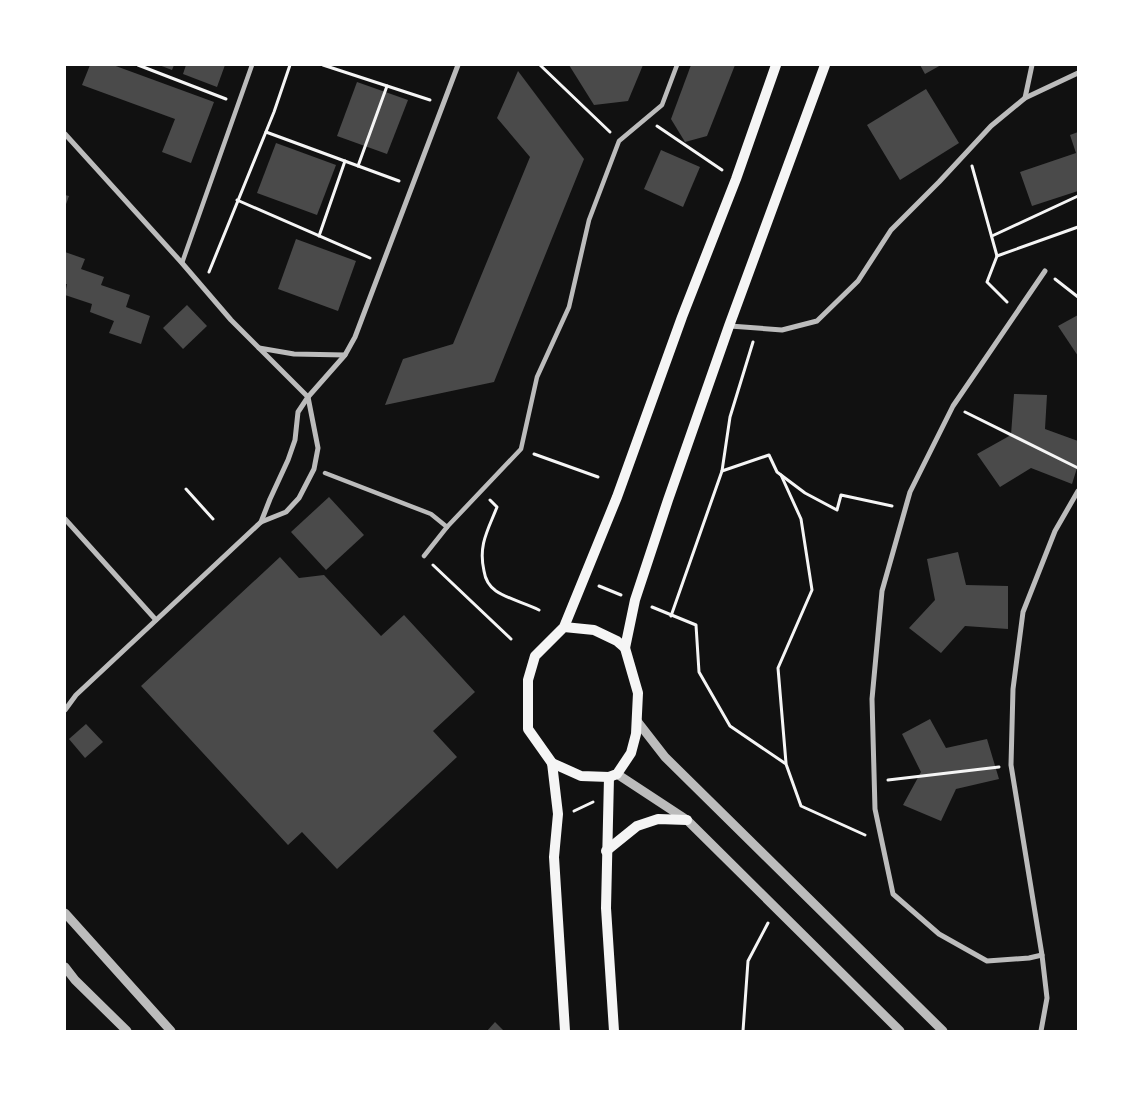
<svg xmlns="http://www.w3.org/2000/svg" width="1143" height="1096" viewBox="0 0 1143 1096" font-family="Overpass,sans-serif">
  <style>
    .building { fill: #4a4a4a }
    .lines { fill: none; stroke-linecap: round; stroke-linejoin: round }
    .path { stroke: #f5f5f5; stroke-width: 3 }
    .pedestrian { stroke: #bcbcbc; stroke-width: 4.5 }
    .minor { stroke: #bcbcbc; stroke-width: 5 }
    .tertiary { stroke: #bcbcbc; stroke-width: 9 }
    .secondary { stroke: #f5f5f5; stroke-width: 10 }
  </style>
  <rect width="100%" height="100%" fill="#111"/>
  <g class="building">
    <path d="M90,65H113L214,102L191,163L162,152L175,119L82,85Z"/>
    <path d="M159,65H174L172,70Z"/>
    <path d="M186,65H225L217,87L183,74Z"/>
    <path d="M569,65H643L628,101L594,105Z"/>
    <path d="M691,65H735L707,136L685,142L671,119Z"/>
    <path d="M920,65H941L925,74Z"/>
    <path d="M518,71L584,159L494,382L385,405L403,359L453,344L530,157L497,118Z"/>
    <path d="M357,82L408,100L387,154L337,136Z"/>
    <path d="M926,89L959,143L900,180L867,125Z"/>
    <path d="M1078,132V191L1032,206L1020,172L1076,153L1070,135Z"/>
    <path d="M276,143L336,165L317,215L257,193Z"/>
    <path d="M661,150L700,167L683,207L644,189Z"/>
    <path d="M65,195L69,196L65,207Z"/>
    <path d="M296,239L356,261L338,311L278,289Z"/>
    <path d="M65,252L85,259L81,269L104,277L101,285L130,295L126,307L150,316L141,344L109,333L114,321L90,312L92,304L65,295L67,284H65Z"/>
    <path d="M187,305L207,326L183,349L163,328Z"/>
    <path d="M1078,315V356L1058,326Z"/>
    <path d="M1014,394L1047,395L1045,429L1078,441V465L1072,484L1031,468L1000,487L977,454L1011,435Z"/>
    <path d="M329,497L364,535L326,570L291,532Z"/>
    <path d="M958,552L966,585L1008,586V629L965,626L941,653L909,628L935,600L927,559Z"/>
    <path d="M280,557L299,578L324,575L381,636L404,615L475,692L433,731L457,757L337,869L302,832L288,845L141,686Z"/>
    <path d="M930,719L946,748L987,739L999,779L956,789L941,821L903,805L921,772L902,734Z"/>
    <path d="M86,724L103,742L85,758L69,739Z"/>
    <path d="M495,1022L504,1031H487Z"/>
  </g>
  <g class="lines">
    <g class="path">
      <path d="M138,65L226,99"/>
      <path d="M323,65L430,100"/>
      <path d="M540,65L610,132"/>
      <path d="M657,126L722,170"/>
      <path d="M266,132L399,181"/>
      <path d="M358,166L387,86"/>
      <path d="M972,166L997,256L987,282L1007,302"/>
      <path d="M237,200L370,258"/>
      <path d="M319,236L345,161"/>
      <path d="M992,236L1078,196"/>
      <path d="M997,256L1078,227"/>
      <path d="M209,272L274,112L290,65"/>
      <path d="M1055,279L1078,297"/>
      <path d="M965,412L1078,468"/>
      <path d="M534,454L598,477"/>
      <path d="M722,471L769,455L777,472L805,493L837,510L841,495L892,506"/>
      <path d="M781,475L801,519L812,590L778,668L786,763"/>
      <path d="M186,489L213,519"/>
      <path d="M490,500L497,507C488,530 478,545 484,571C485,578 489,586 496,591C508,599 525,603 539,610"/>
      <path d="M433,565L511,639"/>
      <path d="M599,586L621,595"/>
      <path d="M652,607L696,625L699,672L730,726L786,764L801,806L865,835"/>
      <path d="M671,616L722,471L730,417L753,342"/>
      <path d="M888,780L999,767"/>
      <path d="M574,811L593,802"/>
      <path d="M743,1031L748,961L768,923"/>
    </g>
    <g class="pedestrian">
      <path d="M182,263L252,65"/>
      <path d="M325,473L431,514L447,527"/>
      <path d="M424,556L447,527L521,449L537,377L569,307L589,220L619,141L662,105L677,65"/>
    </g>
    <g class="minor">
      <path d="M1025,98L1032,65"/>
      <path d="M65,134L182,263L231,320L308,397"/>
      <path d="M730,326L782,330L817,321L858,281L891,230L939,182L991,126L1025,98L1078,73"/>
      <path d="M259,348L294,354L345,355"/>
      <path d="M65,519L156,620"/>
      <path d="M261,522L270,499L288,460L295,440L298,412L308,397L345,355L355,337L458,65"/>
      <path d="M65,710L76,695L261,522L286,512L299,498L314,469L318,448L308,397"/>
      <path d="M1042,955L1029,958L987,961L939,934L893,894L875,809L872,699L882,591L910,492L953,406L1045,271"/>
      <path d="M1041,1031L1047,998L1042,955L1011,765L1013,689L1023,612L1055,531L1078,491"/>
    </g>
    <g class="tertiary">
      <path d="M637,721L665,757L943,1031"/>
      <path d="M617,774L687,820L900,1031"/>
      <path d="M65,913L171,1031"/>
      <path d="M65,967L75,980L127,1031"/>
    </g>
    <g class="secondary">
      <path d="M564,627L594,630L617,641L625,648L638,693L636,734L631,753L617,774L609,777L581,776L552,763L528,729V680L535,656L564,627L617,497L682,317L736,179L776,65"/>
      <path d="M625,648L635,600L668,500L729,326L825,65"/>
      <path d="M552,763L558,814L554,857L565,1031"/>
      <path d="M609,777L606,908L614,1031"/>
      <path d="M606,851L637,826L658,819L687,820"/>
    </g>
  </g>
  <rect width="1143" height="1096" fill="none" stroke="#ffffff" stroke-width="132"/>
</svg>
